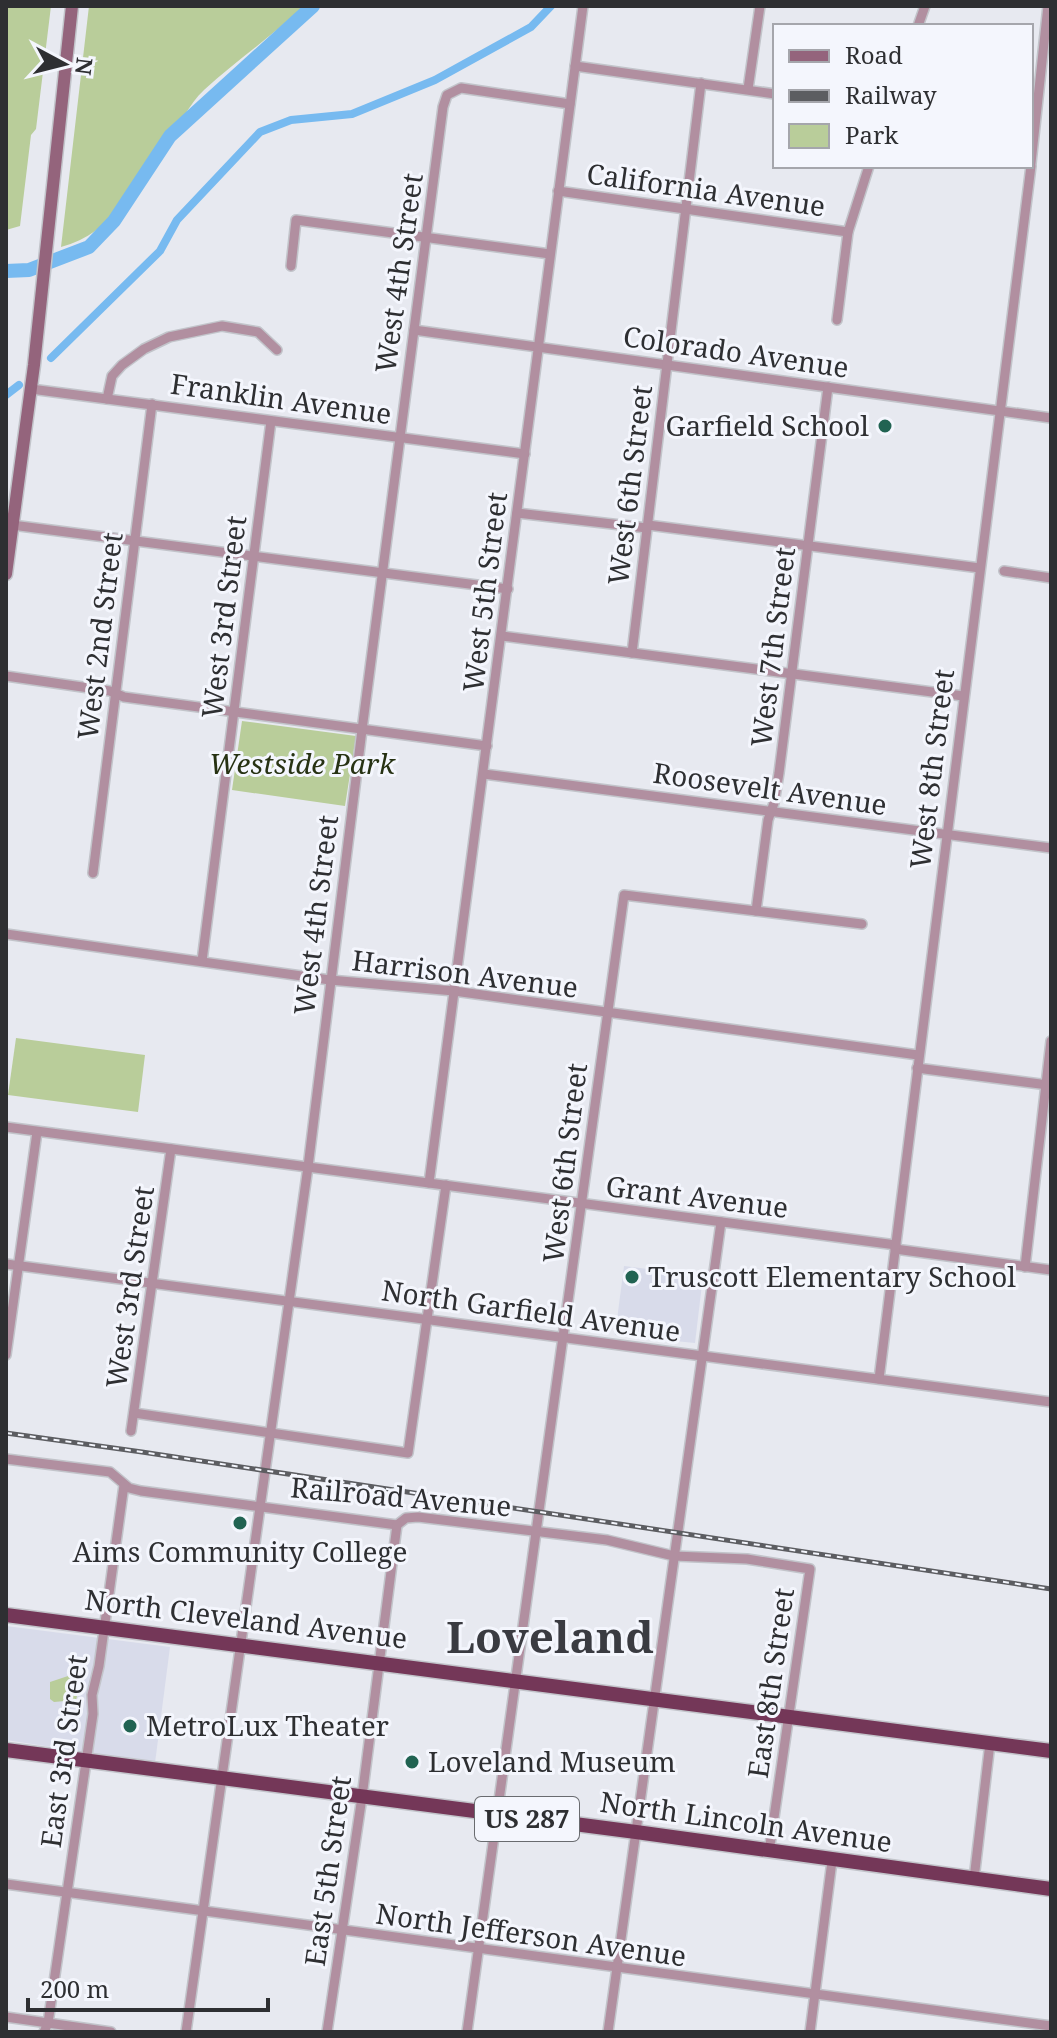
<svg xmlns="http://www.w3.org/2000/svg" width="1057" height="2038" viewBox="0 0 1057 2038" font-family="'Noto Serif',serif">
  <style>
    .built { fill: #d8dbea }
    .green { fill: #b9cd9a }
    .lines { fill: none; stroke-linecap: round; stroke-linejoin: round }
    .canal { stroke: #77baf0; stroke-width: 8 }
    .river { stroke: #77baf0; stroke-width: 14 }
    .minor-casing { stroke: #c2c4ca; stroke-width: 12 }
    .secondary-casing { stroke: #c2c4ca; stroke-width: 15 }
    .trunk-casing { stroke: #c2c4ca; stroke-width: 17 }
    .minor { stroke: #b18fa0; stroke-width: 9 }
    .secondary { stroke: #94647c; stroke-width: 12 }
    .trunk { stroke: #743758; stroke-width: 14 }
    .rail-casing { stroke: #5c5d61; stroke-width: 5 }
    .rail { stroke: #f4f6fd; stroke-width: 2; stroke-dasharray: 6; stroke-linecap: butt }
    .poi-dot { fill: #216352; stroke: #f4f6fd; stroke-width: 3 }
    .labels { text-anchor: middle; stroke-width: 6; stroke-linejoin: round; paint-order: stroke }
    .shield { fill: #f4f6fd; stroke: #696b6f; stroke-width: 2 }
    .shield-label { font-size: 26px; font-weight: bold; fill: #2e2f32 }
    .street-label { font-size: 28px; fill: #2e2f32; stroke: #f4f6fd }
    .poi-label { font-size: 28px; fill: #2e2f32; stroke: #f4f6fd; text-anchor: start }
    .park-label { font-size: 28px; font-style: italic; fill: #273213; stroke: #f4f6fd }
    .town-label { font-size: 44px; font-weight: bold; fill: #3a3b41; stroke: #f4f6fd }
  </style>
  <rect width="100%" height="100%" fill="#e7e9f0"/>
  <g class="built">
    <path d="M624,1266L703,1276L695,1343L615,1335Z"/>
    <path d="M6,1626L170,1647L155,1763L6,1740Z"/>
  </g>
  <g class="green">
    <path d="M6,6H51L36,129L31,135L20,226L6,230Z"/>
    <path d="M89,6H304C272,36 236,61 204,90C188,105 181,125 166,139C138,181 114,234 61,247Z"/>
    <path d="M242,721L356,736L345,806L232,790Z"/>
    <path d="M16,1038L145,1055L138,1112L8,1095Z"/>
    <path d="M68,1676L80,1684L76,1700L54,1702L50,1699V1682Z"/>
  </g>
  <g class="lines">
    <g class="canal">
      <path d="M51,358L160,251L177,220L260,132L291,120L352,114L435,80L531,27L551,6"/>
      <path d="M6,395L19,385"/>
    </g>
    <path class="river" d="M6,271L29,270L89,247L114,221L170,136L313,6"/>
    <defs>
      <g id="minor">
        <path d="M918,26L925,6"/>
        <path d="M575,66L775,94"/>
        <path d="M748,89L760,6"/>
        <path d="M1031,163L1048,6"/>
        <path d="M558,191L848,232"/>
        <path d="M291,266L296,220L550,254"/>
        <path d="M837,320L848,232L869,166"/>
        <path d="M414,330L1051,418"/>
        <path d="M31,389L525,454"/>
        <path d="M107,399L112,376L122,365L144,349L169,337L222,326L258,332L277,350"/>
        <path d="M517,513L647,528"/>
        <path d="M12,525L508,589"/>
        <path d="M648,525L980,568"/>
        <path d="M1004,571L1051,578"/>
        <path d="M502,636L963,696"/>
        <path d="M632,653L701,83"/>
        <path d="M6,676L110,691L124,697L487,746"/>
        <path d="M484,774L1051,848"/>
        <path d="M93,873L152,404"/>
        <path d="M756,911L768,820L774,803L779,773L828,387"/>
        <path d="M6,934L330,980L454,991L918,1055"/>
        <path d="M202,961L271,421"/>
        <path d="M917,1068L1048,1085"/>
        <path d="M6,1127L896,1245"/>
        <path d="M429,1183L583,6"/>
        <path d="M895,1249L1051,1270"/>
        <path d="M6,1264L1051,1402"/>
        <path d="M1025,1267L1051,1041"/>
        <path d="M6,1355L37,1132"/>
        <path d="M879,1379L1031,166"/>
        <path d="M134,1413L408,1453L446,1185"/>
        <path d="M131,1431L171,1149"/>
        <path d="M6,1459L110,1472L129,1488L141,1491L397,1525L406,1518L418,1517L607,1540L674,1556L747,1559L810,1569L769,1852"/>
        <path d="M974,1879L990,1743"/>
        <path d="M6,1884L1051,2026"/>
        <path d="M6,2017L111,2032"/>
        <path d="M44,2032L48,2023L93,1714L92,1695L99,1666L124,1485"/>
        <path d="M186,2032L308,1167L362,730L443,107L447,95L461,88L570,104"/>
        <path d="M327,2032L362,1797L397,1525"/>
        <path d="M467,2032L624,895L862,924"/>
        <path d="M608,2032L721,1222"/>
        <path d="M810,2032L832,1861"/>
      </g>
      <path id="secondary" d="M6,574L34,365L72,6"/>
      <g id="trunk">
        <path d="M6,1615L1051,1751"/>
        <path d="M6,1750L636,1832L1051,1889"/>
      </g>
    </defs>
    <use href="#minor" class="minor-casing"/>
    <use href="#secondary" class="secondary-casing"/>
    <use href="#trunk" class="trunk-casing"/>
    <use href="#minor" class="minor"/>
    <use href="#secondary" class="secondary"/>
    <use href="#trunk" class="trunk"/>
    <defs>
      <path id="rail" d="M6,1433L142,1452L1051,1589"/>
    </defs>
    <use href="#rail" class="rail-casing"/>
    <use href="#rail" class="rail"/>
  </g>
  <g class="poi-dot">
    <circle cx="885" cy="426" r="8"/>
    <circle cx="632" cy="1277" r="8"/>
    <circle cx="240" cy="1523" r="8"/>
    <circle cx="130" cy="1726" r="8"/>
    <circle cx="412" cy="1762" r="8"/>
  </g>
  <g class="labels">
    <rect class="shield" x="475" y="1797" width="104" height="44" rx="6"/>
    <g class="shield-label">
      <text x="527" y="1828">US 287</text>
    </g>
    <g class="street-label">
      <text transform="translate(706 190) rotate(8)" y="10">California Avenue</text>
      <text transform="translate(399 273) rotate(-82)" y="10">West 4th Street</text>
      <text transform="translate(736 352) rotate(8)" y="10">Colorado Avenue</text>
      <text transform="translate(281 399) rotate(8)" y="10">Franklin Avenue</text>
      <text transform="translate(630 485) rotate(-83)" y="10">West 6th Street</text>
      <text transform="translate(485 592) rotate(-83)" y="10">West 5th Street</text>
      <text transform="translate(224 617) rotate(-83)" y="10">West 3rd Street</text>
      <text transform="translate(100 636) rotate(-83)" y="10">West 2nd Street</text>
      <text transform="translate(773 647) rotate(-83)" y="10">West 7th Street</text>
      <text transform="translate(932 769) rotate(-83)" y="10">West 8th Street</text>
      <text transform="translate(770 789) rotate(8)" y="10">Roosevelt Avenue</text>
      <text transform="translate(316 915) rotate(-83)" y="10">West 4th Street</text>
      <text transform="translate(465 974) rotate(7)" y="10">Harrison Avenue</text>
      <text transform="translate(565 1163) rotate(-83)" y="10">West 6th Street</text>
      <text transform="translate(697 1197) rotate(7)" y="10">Grant Avenue</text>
      <text transform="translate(130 1287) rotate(-82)" y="10">West 3rd Street</text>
      <text transform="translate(531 1311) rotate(8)" y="10">North Garfield Avenue</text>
      <text transform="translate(401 1497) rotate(5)" y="10">Railroad Avenue</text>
      <text transform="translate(246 1619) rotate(7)" y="10">North Cleveland Avenue</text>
      <text transform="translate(771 1683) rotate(-82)" y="10">East 8th Street</text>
      <text transform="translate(64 1751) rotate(-82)" y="10">East 3rd Street</text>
      <text transform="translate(746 1822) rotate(8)" y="10">North Lincoln Avenue</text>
      <text transform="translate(328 1871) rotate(-82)" y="10">East 5th Street</text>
      <text transform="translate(531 1935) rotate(8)" y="10">North Jefferson Avenue</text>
    </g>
    <g class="poi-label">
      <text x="869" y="436" text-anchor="end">Garfield School</text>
      <text x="648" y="1287">Truscott Elementary School</text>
      <text x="240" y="1562" text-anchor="middle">Aims Community College</text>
      <text x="146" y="1736">MetroLux Theater</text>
      <text x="428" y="1772">Loveland Museum</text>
    </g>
    <g class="park-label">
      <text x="302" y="774">Westside Park</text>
    </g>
    <g class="town-label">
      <text x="550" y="1653">Loveland</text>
    </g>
  </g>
  <rect width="1057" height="2038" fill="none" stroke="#2e2f32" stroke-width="16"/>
  <rect x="773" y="24" width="260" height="144" fill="#f4f6fd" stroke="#a5a6ac" stroke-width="2"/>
  <rect x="789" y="50" width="40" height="12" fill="#94647c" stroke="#a5a6ac" stroke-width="2"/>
  <text x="845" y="64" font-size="24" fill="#2e2f32">Road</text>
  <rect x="789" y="90" width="40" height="12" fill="#5c5d61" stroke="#a5a6ac" stroke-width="2"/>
  <text x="845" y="104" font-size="24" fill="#2e2f32">Railway</text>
  <rect x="789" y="124" width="40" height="24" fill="#b9cd9a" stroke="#a5a6ac" stroke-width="2"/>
  <text x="845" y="144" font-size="24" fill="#2e2f32">Park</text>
  <g transform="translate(64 64) rotate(97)" stroke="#f4f6fd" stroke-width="6" paint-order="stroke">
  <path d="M0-6L14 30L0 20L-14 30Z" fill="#2e2f32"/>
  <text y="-12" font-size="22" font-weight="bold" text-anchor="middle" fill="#2e2f32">N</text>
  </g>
  <path d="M28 1998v12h240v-12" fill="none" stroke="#2e2f32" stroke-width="4"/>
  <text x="40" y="1998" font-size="24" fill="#2e2f32" stroke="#f4f6fd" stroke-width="6" paint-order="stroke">200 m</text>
</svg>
